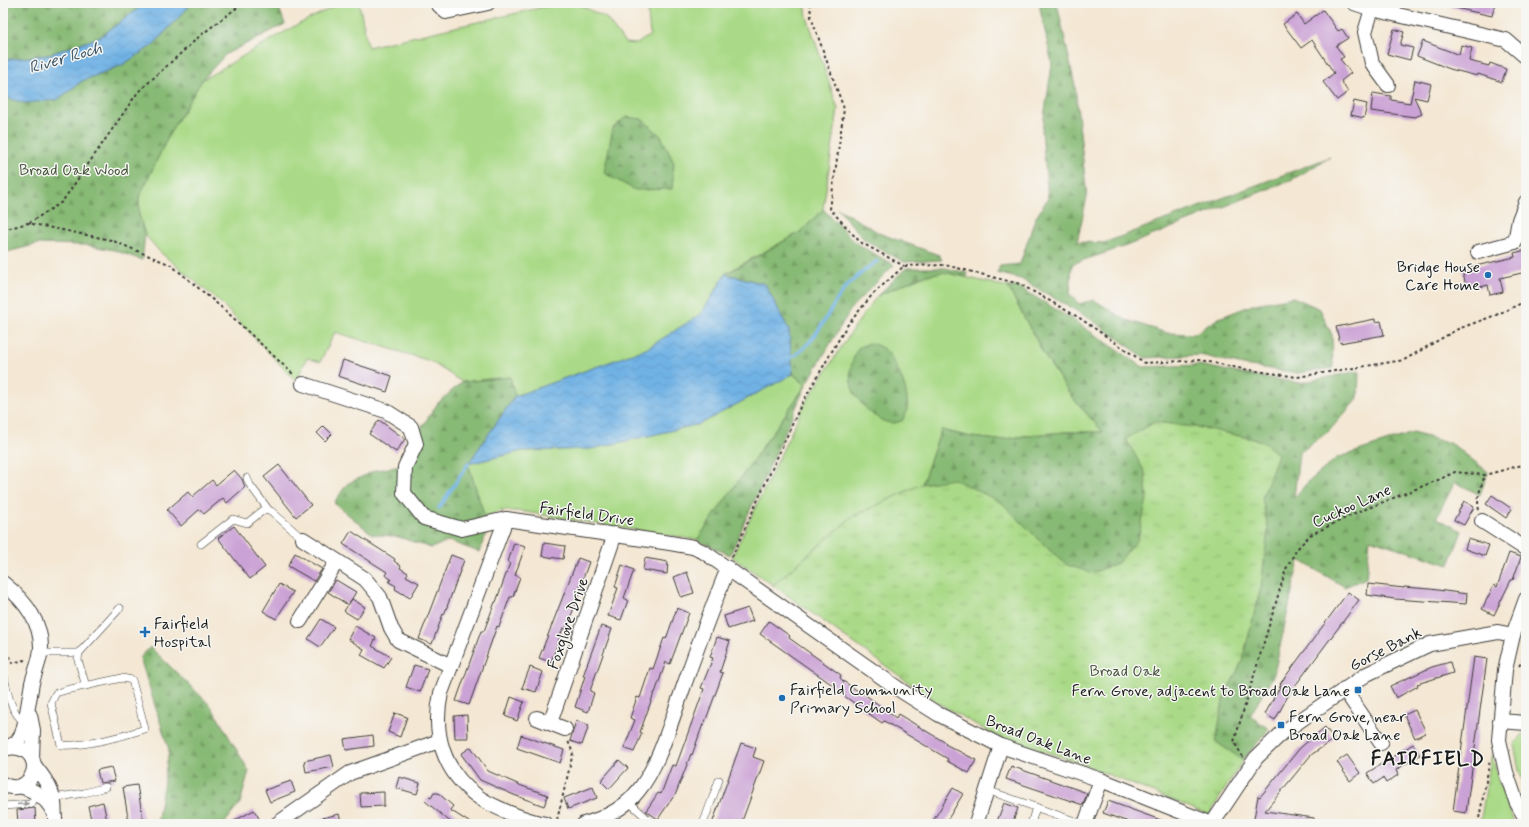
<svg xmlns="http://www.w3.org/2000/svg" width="1529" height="827" viewBox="0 0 1529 827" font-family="Mynerve,sans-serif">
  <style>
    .grass { fill: #aada87; stroke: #637b52 }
    .forest { fill: url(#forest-firs); stroke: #526b48 }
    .park { fill: url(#park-tufts); stroke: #637b52 }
    .water { fill: url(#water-waves); stroke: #466780 }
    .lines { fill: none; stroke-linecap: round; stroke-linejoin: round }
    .stream { stroke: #71b2e5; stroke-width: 3.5 }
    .building { fill: #cba2d5 }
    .service-casing { stroke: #3c3a37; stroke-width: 8 }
    .minor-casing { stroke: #3c3a37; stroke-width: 16 }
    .path { stroke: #3c3a37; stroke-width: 2; stroke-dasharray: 3 3; stroke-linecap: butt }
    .service { stroke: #fff; stroke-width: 7 }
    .minor { stroke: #fff; stroke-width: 14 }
    .oneway { fill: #999 }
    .poi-dot { fill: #1f6fb2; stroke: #f6f6f2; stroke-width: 1.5 }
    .labels { text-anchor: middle; stroke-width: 3; stroke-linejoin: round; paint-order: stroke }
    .park-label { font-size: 16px; fill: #47553c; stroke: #f6f6f2 }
    .poi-label { font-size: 16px; fill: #1c1c1c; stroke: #f6f6f2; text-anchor: start }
    .street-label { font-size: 16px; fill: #1c1c1c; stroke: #f6f6f2 }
    .water-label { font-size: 17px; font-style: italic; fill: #3e586c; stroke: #f6f6f2 }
    .district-label { font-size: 20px; font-weight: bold; letter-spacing: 1px; fill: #1c1c1c; stroke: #f6f6f2 }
  </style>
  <defs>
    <pattern id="forest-firs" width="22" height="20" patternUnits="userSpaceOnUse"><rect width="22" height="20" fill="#87ba74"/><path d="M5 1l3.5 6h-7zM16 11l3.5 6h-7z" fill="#749f64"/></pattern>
    <pattern id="park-tufts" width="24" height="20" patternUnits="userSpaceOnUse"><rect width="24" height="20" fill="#aada87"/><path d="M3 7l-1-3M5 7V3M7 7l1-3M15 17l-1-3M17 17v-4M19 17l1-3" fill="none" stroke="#92ba74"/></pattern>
    <pattern id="water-waves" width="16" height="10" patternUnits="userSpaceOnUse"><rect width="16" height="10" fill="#71b2e5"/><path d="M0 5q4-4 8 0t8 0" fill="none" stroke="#6198c4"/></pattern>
  </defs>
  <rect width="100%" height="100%" fill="#f6f6f2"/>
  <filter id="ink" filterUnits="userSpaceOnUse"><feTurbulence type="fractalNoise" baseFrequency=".025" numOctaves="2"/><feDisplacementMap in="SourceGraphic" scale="8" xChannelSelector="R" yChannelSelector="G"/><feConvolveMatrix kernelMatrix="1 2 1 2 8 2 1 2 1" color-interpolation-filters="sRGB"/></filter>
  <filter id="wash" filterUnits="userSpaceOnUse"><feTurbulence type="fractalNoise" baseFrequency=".012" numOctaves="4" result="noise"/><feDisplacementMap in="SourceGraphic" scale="16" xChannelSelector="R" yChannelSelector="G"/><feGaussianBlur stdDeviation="0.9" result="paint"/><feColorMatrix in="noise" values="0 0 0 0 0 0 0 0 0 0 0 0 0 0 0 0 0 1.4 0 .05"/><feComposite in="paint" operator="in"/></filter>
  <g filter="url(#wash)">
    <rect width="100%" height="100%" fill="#f4e7d3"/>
    <g class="grass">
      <path d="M341,3H359L368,47L561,3H576L606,18L625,43L637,44L650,35L647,3H805L807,17L838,109L823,209L802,231L726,273L701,314L646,349L515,396L509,377L462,382L430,361L335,332L320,362L307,358L296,381L220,302L160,252L145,235L139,215V197L170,133L202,80L293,27Z"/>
      <path d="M943,272L1008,287L1046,358L1072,397L1103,432H1065L1031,435L998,440L971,437L941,430L922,484L852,517L773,585L732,557L804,405L853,329L877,296L922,276Z"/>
      <path d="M793,374L806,385L697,540L519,511H500L485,518L468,464L522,451L591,449L700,424Z"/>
      <path d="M1526,731V791L1519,770L1514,744Z"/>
      <path d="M1492,753L1498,780L1513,820L1512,824H1480Z"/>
    </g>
    <g class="forest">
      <path d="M3,3H146L100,37L47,55L3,60Z"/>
      <path d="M192,3H277L285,24L226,54L202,80L170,133L139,197V215L145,235L142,260L114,250L86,245L38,244L3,253V97L25,102L57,100L82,81L122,65L153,45Z"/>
      <path d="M1039,3H1057L1075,86L1087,197L1077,242L1104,243L1330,157L1293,179L1126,246L1072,264L1070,294L1079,304L1094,300L1126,320L1167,333L1194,334L1219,318L1255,304L1293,297L1320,309L1332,335L1333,368L1298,373L1243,365L1200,355L1145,358L1089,318L1021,279L997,273L1000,266L1020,264L1035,219L1048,198L1042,131L1052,64Z"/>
      <path d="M626,117L642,119L661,136L674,163L672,189L635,190L604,173L613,128Z"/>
      <path d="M837,208L881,234L939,255L942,260L904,262L864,239Z"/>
      <path d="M823,209L857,244L894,265L852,307L806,385L730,555L697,540L806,385L793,374L789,330L765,284L726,274L802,231Z"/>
      <path d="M906,268H945L967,273V277L943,272L922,276L877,296Z"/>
      <path d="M1008,287H1019L1073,320L1143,367L1199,365L1243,374L1300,383L1359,371L1358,398L1329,431L1299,453L1294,498L1307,483L1337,458L1413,433L1452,444L1488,472L1480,495L1455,482L1436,518L1462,531L1449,565L1370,539L1366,578L1345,587L1299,560L1274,674L1250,716L1269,729L1243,760L1216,742L1223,700L1242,661L1261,587L1268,529L1262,498L1278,454L1262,441L1208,429L1155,422L1126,439L1145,472L1147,499L1138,539L1118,563L1092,573L1067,565L1047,548L922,484L941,430L971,437L998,440L1031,435L1065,432H1103L1072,397L1046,358Z"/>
      <path d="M869,343C877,345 883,347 888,353C897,365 910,394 907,409C906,413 904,417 902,421C900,421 896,423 893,423C878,424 856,401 852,387C848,374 852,359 858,348Z"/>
      <path d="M510,377L515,396L468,464L485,518L460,525L427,515L409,492L408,469L421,447L420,430L438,403L462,382Z"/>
      <path d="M402,466L400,495L423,520L489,527L479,552L449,541L431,548L399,537L372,534L334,503L347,484L376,470Z"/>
      <path d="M150,647L211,706L249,771L240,803L224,824H157L169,750L140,658Z"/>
    </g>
    <path class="park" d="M1155,422L1208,429L1262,441L1278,454L1262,498L1268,529L1261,587L1242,661L1223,700L1216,742L1243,760L1209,815L1072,760L1000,738L936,702L773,585L852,517L922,484L954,479L1002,503L1047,548L1067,565L1092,573L1118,563L1138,539L1147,499L1145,472L1126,439Z"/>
    <g class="water">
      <path d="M146,3H192L153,45L122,65L82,81L57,100L25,103L3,97V60L47,55L100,37Z"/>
      <path d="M726,274L765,284L789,330L793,374L700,424L591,449L522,451L468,464L515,396L646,349L701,314Z"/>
    </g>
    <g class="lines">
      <g class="stream">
        <path d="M792,357C819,341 827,310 846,287C855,277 867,269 877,261"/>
        <path d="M439,508L468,464"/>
      </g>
    </g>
    <g id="blocks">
      <g class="building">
        <path d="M1452,3H1495L1492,16L1451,7Z"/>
        <path d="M1323,10L1338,31L1342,29L1348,38L1336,46L1344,57L1340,59L1351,73L1341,81L1348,92L1337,100L1323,82L1334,73L1312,40L1301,48L1283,24L1297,14L1304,24Z"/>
        <path d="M1394,29L1404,32L1400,45L1413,48L1410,60L1387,54Z"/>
        <path d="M1423,41L1459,55L1461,45L1472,48L1469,61L1489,66L1490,63L1506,69L1502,82L1478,74L1477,76L1450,69L1417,56Z"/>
        <path d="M1415,80L1431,84L1427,100L1414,97L1422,114L1415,117L1371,111L1373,93L1391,96V100L1410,103Z"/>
        <path d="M1354,101L1367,104L1364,118L1351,115Z"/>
        <path d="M1526,250V272L1500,278L1503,292L1490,295L1488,285L1476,288L1475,284L1466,286L1462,269L1515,257L1514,253Z"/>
        <path d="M1375,319V322L1381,321L1384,335L1340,343L1336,327Z"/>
        <path d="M343,360L392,376L387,392L338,376Z"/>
        <path d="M379,420L405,439L396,452L369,434Z"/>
        <path d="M324,426L332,434L325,441L317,433Z"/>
        <path d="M279,465L311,505L296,517L264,477Z"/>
        <path d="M234,470L242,479L245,487L227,503L223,498L204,514L200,509L181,526L167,510L188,492L192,497L212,480L216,485Z"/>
        <path d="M1492,495L1512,509L1506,518L1486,504Z"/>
        <path d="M1464,501L1474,507L1464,525L1454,520Z"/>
        <path d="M234,526L265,567L250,579L218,538Z"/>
        <path d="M351,531L395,559L394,561L401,566L400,568L408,573L406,576L419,583L410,598L395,589L396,586L389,582L391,579L385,575L387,572L343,544Z"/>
        <path d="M1468,539L1489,545L1485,556L1465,549Z"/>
        <path d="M514,543L525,547L515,575L520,577L513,597H510L499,627L497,626L469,705L456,701L481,631H484L495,602H496L510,563L508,562Z"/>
        <path d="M544,543L565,546L563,559L542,556Z"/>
        <path d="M295,553L322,569L314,581L288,566Z"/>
        <path d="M1509,553L1521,557L1513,580H1511L1494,615L1482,609L1494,585L1497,587Z"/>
        <path d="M451,555L464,560L444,615L443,614L432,644L419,639Z"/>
        <path d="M578,558L589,562L580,587H582L566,629L563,628L551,662L539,658Z"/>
        <path d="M645,558L668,562L667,574L643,570Z"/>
        <path d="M622,565L634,570L624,598L628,600L621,620L608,616L618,588L615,587Z"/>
        <path d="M687,572L694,593L681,597L674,577Z"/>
        <path d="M336,580L356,592L348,605L328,592Z"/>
        <path d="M279,584L293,592L276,619L263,611Z"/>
        <path d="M1368,584L1404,588V587L1430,589L1467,594L1466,604L1395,599L1367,595Z"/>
        <path d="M1348,592L1359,600L1289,694L1275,720L1265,714L1281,685L1280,684Z"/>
        <path d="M352,599L365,607L357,619L344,611Z"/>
        <path d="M677,608L689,613L670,664L666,662L655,693H654L640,732L642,733L634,752L624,748L635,720L630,718L637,697L640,698L650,668L653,669L664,638L666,639Z"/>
        <path d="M748,608L753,621L728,629L724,616Z"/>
        <path d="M321,619L334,627L320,647L308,639Z"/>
        <path d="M769,621L790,636L789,638L841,675L840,678L843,681L858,691L859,690L896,718L898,714L946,743L945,744L976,760L969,773L947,761L948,759L884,721L882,723L833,688L834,686L760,634Z"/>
        <path d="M355,626L376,638L372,646L391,657L384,668L361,655L364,649L348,639Z"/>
        <path d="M601,626L612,629L590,691L594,693L588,712L575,707L585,676H583Z"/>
        <path d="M717,637L730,641L720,672L723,673L704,725L703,724L692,755L691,754L676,793L658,819L646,811L658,793L661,794L672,765L676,766L704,689L701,688L713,658L710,657Z"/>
        <path d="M1474,657L1487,659L1466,813L1453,811Z"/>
        <path d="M1450,662L1453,673L1417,684L1418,686L1396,698L1390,686L1432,667Z"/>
        <path d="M414,665L428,669L420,692L406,687Z"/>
        <path d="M530,667L543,672L536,692L522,688Z"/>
        <path d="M511,697L524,702L517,721L505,716Z"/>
        <path d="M1415,710L1425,730L1424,731L1425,733L1415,738L1404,715Z"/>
        <path d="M395,713L407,717L400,737L388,732Z"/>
        <path d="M467,715L468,738H455L454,716Z"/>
        <path d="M576,721L589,725L582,745L570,741Z"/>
        <path d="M1325,727L1334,739L1311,755L1265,811L1314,818V824H1270L1256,821L1253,824L1258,796L1260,797L1300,748Z"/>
        <path d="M373,735L374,746L346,750L344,739Z"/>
        <path d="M521,735L564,750L560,763L517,748Z"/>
        <path d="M741,743L756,748L753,757L764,761L741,824H712Z"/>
        <path d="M1413,744L1420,755L1396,770L1398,775L1386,783L1383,778L1374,784L1367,773Z"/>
        <path d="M471,747L488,771L522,786L548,795L544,806L514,795L480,780L461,754Z"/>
        <path d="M331,755L334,767L306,772L304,761Z"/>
        <path d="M1347,755L1360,773L1350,781L1337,762Z"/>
        <path d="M619,760L628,768L609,789L601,781Z"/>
        <path d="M1011,766L1087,793L1083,805L1006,779Z"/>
        <path d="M111,767L115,781L100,783L97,770Z"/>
        <path d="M399,777L420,783L417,794L396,788Z"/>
        <path d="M291,781L295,792L270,802L265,790Z"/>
        <path d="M137,785L144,824H129L123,787Z"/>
        <path d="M593,787L597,798L568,809L564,798Z"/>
        <path d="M953,788L963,794L945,824H931Z"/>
        <path d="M384,792V806L361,807L360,793Z"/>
        <path d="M434,793H438L453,806L450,810L472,824H453L425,801L429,797L431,798Z"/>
        <path d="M1108,801L1169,823V824H1134L1103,813Z"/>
        <path d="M103,802L107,821L92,824L88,806Z"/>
        <path d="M1004,803L1018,808L1012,824H996Z"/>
        <path d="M35,808L36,824H18L17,810Z"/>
        <path d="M254,810L260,820L253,824H229Z"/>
        <path d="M339,814L342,824H314V820Z"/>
      </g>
    </g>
  </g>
  <g filter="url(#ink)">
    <use href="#blocks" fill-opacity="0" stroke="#3c3a37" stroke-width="1"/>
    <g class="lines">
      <defs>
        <g id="service">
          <path d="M247,478L250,485L268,509"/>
          <path d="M201,544L233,519L247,523L265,509L271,511L303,539"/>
          <path d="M40,653H79L120,608"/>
          <path d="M79,653L78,660L86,686"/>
          <path d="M3,671C7,689 9,711 25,723"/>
          <path d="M122,678L132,680L145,729C124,736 83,747 61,745L51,703L56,693L66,690Z"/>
          <path d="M987,790L1083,824"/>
          <path d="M53,798L84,793L106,787"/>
          <path d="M628,801L653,824"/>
          <path d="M3,806L31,804L38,793"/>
          <path d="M703,824L719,780"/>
          <path d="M1031,824L1036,807"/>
        </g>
        <g id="minor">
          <path d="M437,3L446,12L488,3"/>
          <path d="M1354,3L1372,9L1506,40L1526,57"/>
          <path d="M1372,9L1365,32L1372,63L1388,85"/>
          <path d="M1478,252L1515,242L1519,220L1526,202"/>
          <path d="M303,384L386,411L411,427L416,444L405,467L404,493L424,518L462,529L506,519"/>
          <path d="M1482,521L1526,549"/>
          <path d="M303,539L365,579L380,597L391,628L398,640L451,666"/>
          <path d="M3,583C23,599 41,620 41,647C41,659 35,671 32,683C29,700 27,717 22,734L17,742L7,748"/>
          <path d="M1526,599L1513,635L1505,670L1499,740L1506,772L1516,801L1526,819"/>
          <path d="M300,621L337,561"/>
          <path d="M1344,689L1381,743"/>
          <path d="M30,715L33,730L32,758"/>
          <path d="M537,718L565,729"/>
          <path d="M1500,721L1526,723"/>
          <path d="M550,723L615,534"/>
          <path d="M34,765C42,775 52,788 54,802C55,810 54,816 56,824"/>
          <path d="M3,784C26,798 47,764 24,750C18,747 11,747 5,749"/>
          <path d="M20,786C36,791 45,797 53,811"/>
          <path d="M277,824L350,773L439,741"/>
          <path d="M545,824C532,822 519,817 507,812C497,807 486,803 477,796C443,771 432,733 441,693L506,519L670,543L693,547L704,552L903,692L938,714L1001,746L1101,780L1212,824"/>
          <path d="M584,824C606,818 624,809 638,791C657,769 670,725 680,697C695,653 711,610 728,568"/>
          <path d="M976,824L1001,746"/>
          <path d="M1085,824L1101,780"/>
          <path d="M1212,824L1256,758L1282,733L1367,674L1430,644L1498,632L1513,635"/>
        </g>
      </defs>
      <use href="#service" class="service-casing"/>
      <use href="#minor" class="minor-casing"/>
      <g class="path">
        <path d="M810,3L811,17L844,109L830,209L860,242L904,266"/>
        <path d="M29,223L62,202L138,92L201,35L243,3"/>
        <path d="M3,230L28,223L111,240L171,265L227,312L294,375"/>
        <path d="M1479,510C1476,498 1481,487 1485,475"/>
        <path d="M732,557L801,405L846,327L872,295L904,266L945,265L1020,284L1078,317L1145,363L1200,360L1243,369L1297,377L1404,360L1458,329L1496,315L1526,301"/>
        <path d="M10,656L12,663L25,660"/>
        <path d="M1519,666L1526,655"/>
        <path d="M1243,757L1234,742L1286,569L1297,549L1310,535L1356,513L1438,480L1455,472L1485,475L1522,465L1526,463"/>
        <path d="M557,820L573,753L568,741"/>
        <path d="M1478,824L1490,760"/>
      </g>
      <use href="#service" class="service"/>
      <use href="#minor" class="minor"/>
    </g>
    <defs><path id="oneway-solid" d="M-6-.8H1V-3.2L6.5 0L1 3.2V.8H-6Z"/></defs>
    <use class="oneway" href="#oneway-solid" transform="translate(23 804) rotate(-4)"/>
  </g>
  <g class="poi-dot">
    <circle cx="1488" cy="275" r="4"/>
    <path d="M143 626h4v4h4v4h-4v4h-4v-4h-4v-4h4z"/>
    <rect x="1354" y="686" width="8" height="8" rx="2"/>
    <circle cx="782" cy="698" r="4"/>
    <rect x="1277" y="721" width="8" height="8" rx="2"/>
  </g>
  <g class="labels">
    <g class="park-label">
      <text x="74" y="175">Broad Oak Wood</text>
      <text x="1125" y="676">Broad Oak</text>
    </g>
    <g class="poi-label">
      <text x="1480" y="272" text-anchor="end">Bridge House<tspan x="1480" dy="18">Care Home</tspan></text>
      <text x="154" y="629">Fairfield<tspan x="154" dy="18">Hospital</tspan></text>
      <text x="790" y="695">Fairfield Community<tspan x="790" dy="18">Primary School</tspan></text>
      <text x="1350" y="696" text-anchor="end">Fern Grove, adjacent to Broad Oak Lane</text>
      <text x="1289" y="722">Fern Grove, near<tspan x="1289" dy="18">Broad Oak Lane</tspan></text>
    </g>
    <g class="street-label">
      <text transform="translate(1351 505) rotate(-24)" y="6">Cuckoo Lane</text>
      <text transform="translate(587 513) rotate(8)" y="6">Fairfield Drive</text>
      <text transform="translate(567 623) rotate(-71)" y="6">Foxglove Drive</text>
      <text transform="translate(1385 648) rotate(-27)" y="6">Gorse Bank</text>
      <text transform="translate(1039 739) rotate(21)" y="6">Broad Oak Lane</text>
    </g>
    <g class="water-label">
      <text transform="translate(65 57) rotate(-16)" y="6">River Roch</text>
    </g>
    <g class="district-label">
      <text x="1428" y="765">FAIRFIELD</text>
    </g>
  </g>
  <rect width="1529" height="827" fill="none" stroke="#f6f6f2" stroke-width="16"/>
</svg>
